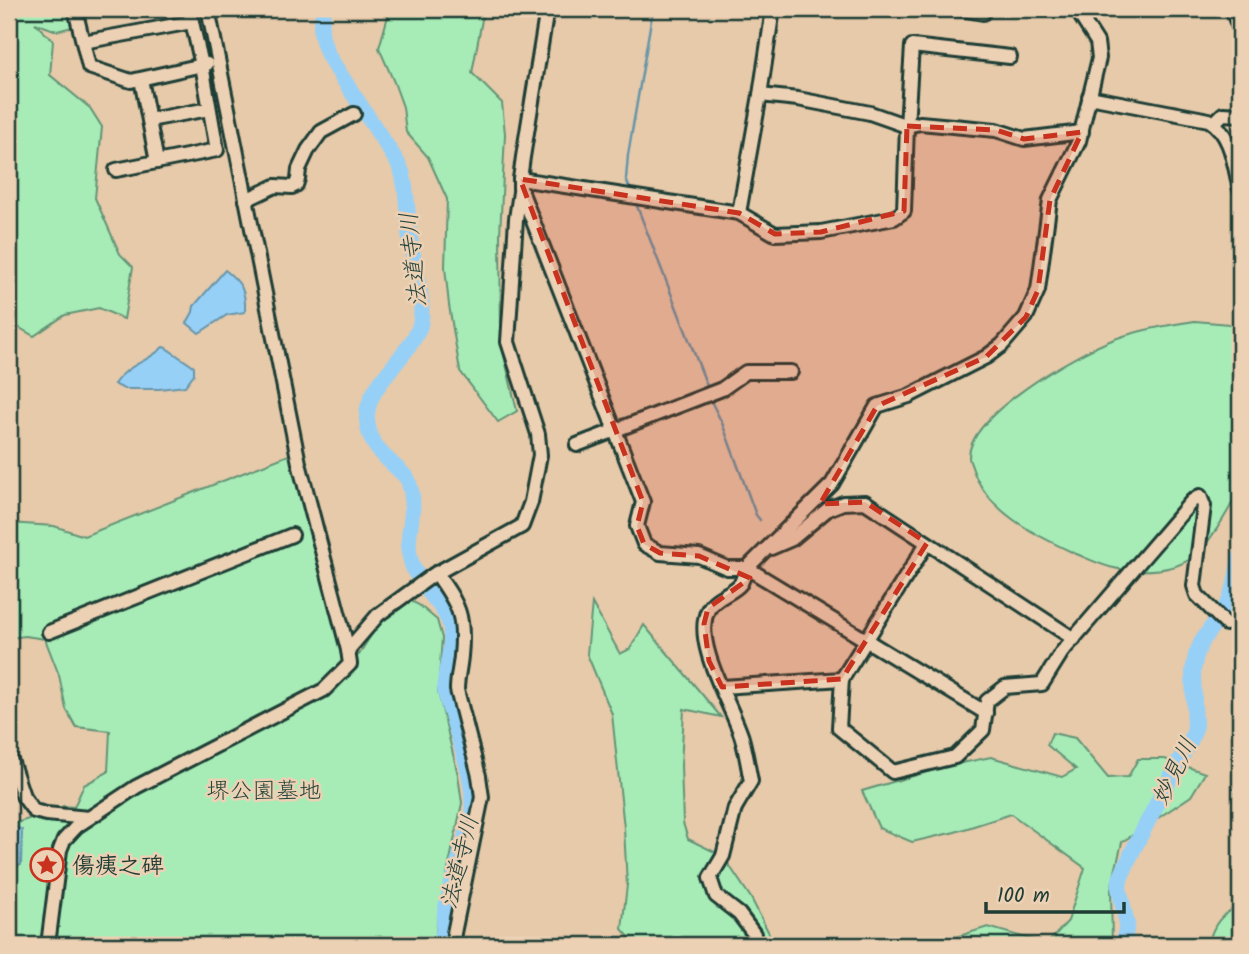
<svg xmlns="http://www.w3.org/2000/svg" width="1249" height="954" viewBox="0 0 1249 954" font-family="Kalam,'Klee One',sans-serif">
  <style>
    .green { fill: #a7ecb7; stroke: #639476; stroke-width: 2 }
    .water { fill: #97d0f7; stroke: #6795a9; stroke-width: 2 }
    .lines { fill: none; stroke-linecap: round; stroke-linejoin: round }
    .stream { stroke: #6795a9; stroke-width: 2.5 }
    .river { stroke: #97d0f7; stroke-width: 16 }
    .minor-casing { stroke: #1f3d34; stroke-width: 18 }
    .minor { stroke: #edd1b4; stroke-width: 12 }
    .marked { fill: #c8321e; fill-opacity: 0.2; stroke: #c8321e; stroke-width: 5; stroke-dasharray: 14 9; stroke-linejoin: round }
    .labels { text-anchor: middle; stroke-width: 5; stroke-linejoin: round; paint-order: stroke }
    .park-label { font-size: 23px; fill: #26463b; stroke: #edd1b4 }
    .poi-label { font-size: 23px; font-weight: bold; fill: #1f3d34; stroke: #edd1b4; text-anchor: start }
    .water-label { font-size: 24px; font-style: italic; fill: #25443e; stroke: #edd1b4 }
  </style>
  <rect width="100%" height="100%" fill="#e6caaa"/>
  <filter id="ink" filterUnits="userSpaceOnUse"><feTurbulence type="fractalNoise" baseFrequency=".0143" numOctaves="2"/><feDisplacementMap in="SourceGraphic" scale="14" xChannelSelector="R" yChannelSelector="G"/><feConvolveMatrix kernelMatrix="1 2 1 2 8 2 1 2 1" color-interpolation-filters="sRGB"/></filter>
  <g filter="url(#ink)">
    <g class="green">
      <path d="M9,9H72L76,26L57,31L35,23L53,41L50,75L90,108L102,127L95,198L120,254L133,267L124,319L99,308L65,315L34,336L9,322Z"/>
      <path d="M390,9H484L472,73L502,103L505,134L500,235L501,343L517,411L498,422L460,371L449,305L445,267L447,199L428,157L406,132L403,107L394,82L379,48Z"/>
      <path d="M1195,321L1229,324L1240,331V485C1233,505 1222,522 1209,540C1206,544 1203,549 1200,553C1194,558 1180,565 1172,567C1157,571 1129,572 1114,568C1100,565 1087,558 1074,553C1035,535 986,511 972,467C971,464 969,460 969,457C969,414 1076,354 1112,340C1138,330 1167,325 1195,321Z"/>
      <path d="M291,454L340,642L341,655H359C374,628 384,619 407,599L419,605L437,620L442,638L438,692L458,775L462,803L437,922L435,945H9V825L29,819L33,814L62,812L63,806L74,807L84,785L108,772L110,731L76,727L66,709L59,675L45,639L25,636L9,638V523L54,526L84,536Z"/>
      <path d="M592,603L620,654L630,649L644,625L721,717L684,709L681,766L683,823L688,839L723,856L751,898L775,945H636L622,929L627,885L624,828L612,714L587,654Z"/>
      <path d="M1052,733L1075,738L1108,778L1128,777L1138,759H1165L1205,773L1191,796L1122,842L1111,889L1112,945H930L988,927L1047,944L1068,921L1085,868L1011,814L955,832L912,842L879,828L862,791L947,766L991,757L1062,777L1076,769L1047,745Z"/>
      <path d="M1240,906V940L1237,943L1238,945H1208C1213,925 1221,913 1240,906Z"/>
    </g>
    <g class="water">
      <path d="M225,270C242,283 246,291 245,312L227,315L199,333L187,323L193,312L194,306Z"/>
      <path d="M163,347L166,348L194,367V374L185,386L159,389H124L114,384C129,363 147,363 163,347Z"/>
      <path d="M9,819L15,822L14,826L22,830L21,865L15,866L9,863Z"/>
    </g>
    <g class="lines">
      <g class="stream">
        <path d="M631,192L626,179L628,155L653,9"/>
        <path d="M635,201L709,391"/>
        <path d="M711,397L712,403L722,423L756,515L760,520"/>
      </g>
      <g class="river">
        <path d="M324,9C319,30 320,36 329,57L394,157C398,163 402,169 403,176C408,197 407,218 410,239C413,263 427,306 419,328C408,358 365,386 367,419C369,446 382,454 400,471C404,475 408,478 409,483C419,513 403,535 411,561C417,584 439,599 448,619C457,640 445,665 445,687C445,697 450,708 453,718C462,751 476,781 472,816L450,890L445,913L442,945"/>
        <path d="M1123,945L1127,924L1119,888L1120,879L1134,848L1179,761L1190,742L1195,729L1193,671L1196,655L1202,641L1229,602L1234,588L1240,558"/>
      </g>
      <defs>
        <g id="minor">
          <path d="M75,9L89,67L131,81L207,64"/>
          <path d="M547,9L523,157L520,179V188L643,502L637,526L644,544L660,553L699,556L727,568H747L832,484L877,406L909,396L986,357L1002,345L1026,317L1038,290L1050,200L1079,141L1099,58L1097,42L1076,9"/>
          <path d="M960,9L983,13"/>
          <path d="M1232,9L1240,30"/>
          <path d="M83,42L192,22"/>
          <path d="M1010,57L912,46L907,126L920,123L996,130L1024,139L1082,132"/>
          <path d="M141,79L157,162"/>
          <path d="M1089,97L1209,120C1232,134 1234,165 1240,189"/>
          <path d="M149,120L209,109"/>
          <path d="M1214,123L1223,114L1240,115"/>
          <path d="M116,170L217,150L202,65L189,9"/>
          <path d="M520,179L739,213L775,234L821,232L894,218L904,211L907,126L870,113L798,99L760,95"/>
          <path d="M246,200L275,186L292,187L296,185L298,179L299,169L308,150L321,132L354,114"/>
          <path d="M739,213L760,95L773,9"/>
          <path d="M577,445L722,389L746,372H791"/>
          <path d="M771,548L792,539L828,509L843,503L865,502L1074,639"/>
          <path d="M436,573C459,605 465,616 461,656C460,668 457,678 457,690L479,776L482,797L454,933L453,945"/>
          <path d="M49,632L292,535"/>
          <path d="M348,650L378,615L433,575L522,526L531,502L540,455L538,434L508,342L516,219L520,192"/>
          <path d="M842,679L839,728L893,772L955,757L983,730L987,701L1005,687L1042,684L1062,652L1192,501L1200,496L1204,506L1194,586L1197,595L1226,624"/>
          <path d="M722,687L842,679L927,543"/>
          <path d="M9,757L12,763L23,796L34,811L46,814L89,818"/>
          <path d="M48,945L60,850L64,840L77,826L136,787L324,690L350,664L348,650L299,463L208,9"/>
          <path d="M753,945L754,934L739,914L716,896L710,878L723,856L735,808L751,781C748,767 746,752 742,738C732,705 692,643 708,610C715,596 733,594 741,583C743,578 745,572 747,568L986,713"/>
        </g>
      </defs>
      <use href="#minor" class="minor-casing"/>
      <use href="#minor" class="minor"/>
    </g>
  </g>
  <path class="marked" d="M907,126L996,130L1024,139L1082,132L1050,200L1038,290L1026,317L986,357L877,406L820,504L865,502L927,543L842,679L722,687L709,661L704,624L708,608L750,578L699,556L660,553L644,544L637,526L643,502L520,179L739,213L775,234L821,232L904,211Z"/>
  <defs>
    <symbol id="sight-ring" viewBox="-11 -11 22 22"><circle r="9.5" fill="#edd1b4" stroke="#c8321e" stroke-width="1.5"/><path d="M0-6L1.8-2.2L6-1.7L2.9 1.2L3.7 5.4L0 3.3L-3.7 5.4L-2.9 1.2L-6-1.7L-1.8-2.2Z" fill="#c8321e"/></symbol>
  </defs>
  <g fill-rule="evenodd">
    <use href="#sight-ring" x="28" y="846" width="38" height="38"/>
  </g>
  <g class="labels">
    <g class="park-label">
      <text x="264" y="798">堺公園墓地</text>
    </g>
    <g class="poi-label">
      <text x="72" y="873">傷痍之碑</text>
    </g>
    <g class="water-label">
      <text transform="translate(413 260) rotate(-96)" y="8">法道寺川</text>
      <text transform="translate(1174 771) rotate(-64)" y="8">妙見川</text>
      <text transform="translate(459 862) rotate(-76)" y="8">法道寺川</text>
    </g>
  </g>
  <rect width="1249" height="954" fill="none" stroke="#edd1b4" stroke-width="35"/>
  <rect x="18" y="18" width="1214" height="919" fill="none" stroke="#1f3d34" stroke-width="2.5" filter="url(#ink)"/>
  <path d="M986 902v10h138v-10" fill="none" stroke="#1f3d34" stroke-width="3.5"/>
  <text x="997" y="902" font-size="21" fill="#1f3d34" stroke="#edd1b4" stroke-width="5" paint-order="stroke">100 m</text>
</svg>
